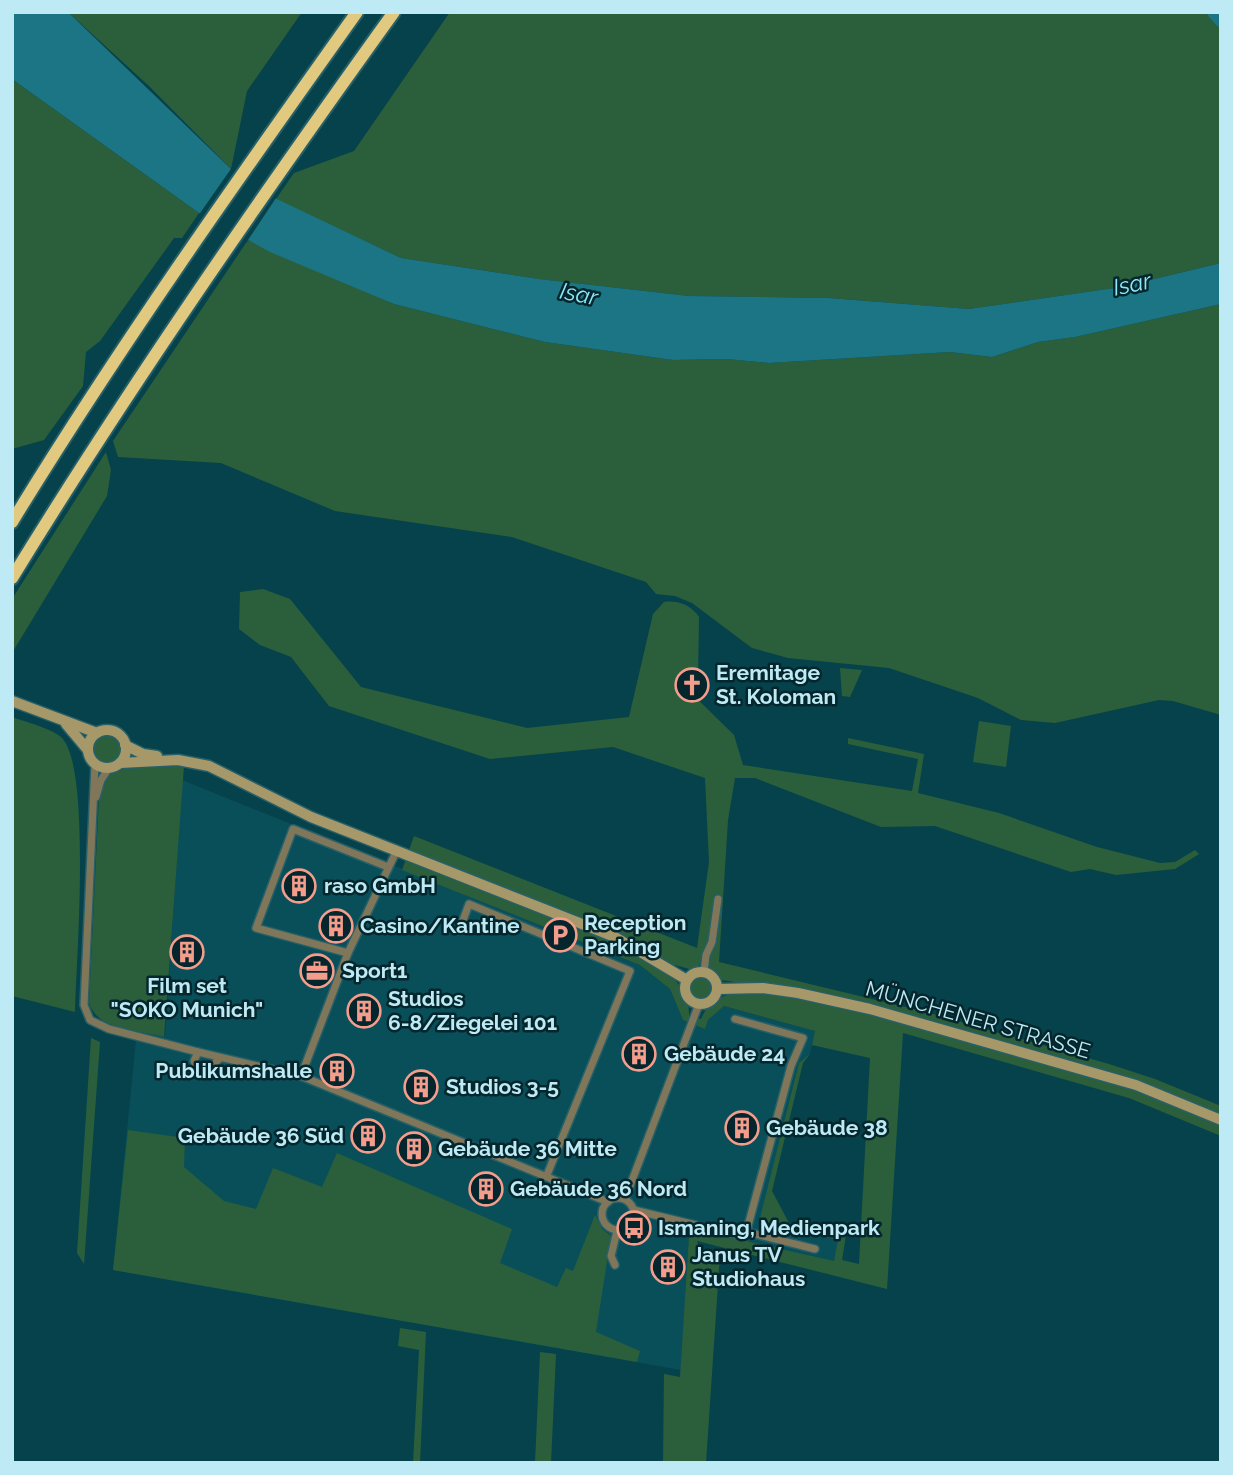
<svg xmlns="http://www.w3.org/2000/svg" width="1233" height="1475" viewBox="0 0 1233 1475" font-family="Raleway,sans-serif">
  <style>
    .built { fill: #094f5a }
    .green { fill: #2b5f3b; fill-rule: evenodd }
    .water { fill: #1c7584 }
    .pier { fill: #06424b }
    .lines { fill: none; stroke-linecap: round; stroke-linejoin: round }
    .river { stroke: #1c7584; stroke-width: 14 }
    .minor-casing { stroke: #276069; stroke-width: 10 }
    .secondary-casing { stroke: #276069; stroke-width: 13 }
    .motorway-casing { stroke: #276069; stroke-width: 16 }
    .minor { stroke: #80775a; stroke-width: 7 }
    .secondary { stroke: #a7986a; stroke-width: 10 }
    .motorway { stroke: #e1c97f; stroke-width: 12 }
    .labels { text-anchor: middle; stroke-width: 5; stroke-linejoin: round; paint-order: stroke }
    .poi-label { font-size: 21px; font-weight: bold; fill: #bdeaf4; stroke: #05262c; text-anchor: start }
    .street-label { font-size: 21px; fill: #bdeaf4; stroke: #05262c }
    .water-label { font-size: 23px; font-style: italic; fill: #8ee8fa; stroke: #05262c }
  </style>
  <rect width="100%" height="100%" fill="#06424b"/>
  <path class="built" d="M182,780L640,965L670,989L683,1020L705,1028L708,1020L724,1006L815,1031L810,1054L799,1064L763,1220L841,1238L835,1269L689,1235L681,1370L113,1270L137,1030L165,1036Z"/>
  <g class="green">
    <path d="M68,12H302L247,91L231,169L150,87Z"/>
    <path d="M450,12H1221V263L1121,287L969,309L829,298L689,296L539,279L401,258L276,199L294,173L354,151Z"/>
    <path d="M12,79L199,213L182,238H174L100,341L86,352L83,386L44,440L12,449Z"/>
    <path d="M248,240L394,304L545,342L673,360L726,359L769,363L950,352L992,357L1038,342L1075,337L1221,304V715L1173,701L1159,700L1055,723L1021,720L978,698L889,668L788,658L752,648L692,603L675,596L656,594L646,582L512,537L335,511L221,463L118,457L113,441Z"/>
    <path d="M106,452L111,470L107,496L12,653V599Z"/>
    <path d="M263,589L290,599L361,687L527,728L629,717L653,614L664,602C678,600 691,605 699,617L698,680L685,682L684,686L734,735L743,765L912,791L918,759L848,744V738L924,754L918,793L999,813L1097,847L1160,863L1175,862L1195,850L1199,854L1175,869L1116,875L1090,869L1071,872L935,826L881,827L755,778H735L728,820L719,962L926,1012L1109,1064L1155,1079L1221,1106V1136L1129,1098L903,1033L887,1289L697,1241L700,1250L709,1249L720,1254L706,1463H663L664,1374L680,1377L689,1235L697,1237L706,1232L834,1261L838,1240L759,1222L799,1063L810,1054L803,1063L772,1191L789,1223L846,1235L842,1260L859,1264L870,1058L812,1045L815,1031L724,1006L708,1020L705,1029L683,1020L670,989L640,965L402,870L414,836L697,948L709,862L705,778L613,747L490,759L329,706L291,657L260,645L239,629L240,592ZM702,956L708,958L709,969L721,980L735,982V993C719,996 707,1004 701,1019L689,1016C690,1001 681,984 669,974L675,965L693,970L699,966Z"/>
    <path d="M840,668L862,670L850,697L842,696Z"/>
    <path d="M12,717C26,722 50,728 61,737C92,765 76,965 75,1012L12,996Z"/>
    <path d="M979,721L1011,726L1006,767L973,762Z"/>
    <circle cx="107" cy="750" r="14"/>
    <path d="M125,765L184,766L164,1037C138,1030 98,1031 89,1003L99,797C103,779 109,774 125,765Z"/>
    <circle cx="701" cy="988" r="12"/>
    <path d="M91,1038L100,1042L84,1264L77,1253Z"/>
    <path d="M128,1130L185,1138L184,1167L224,1201L256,1209L273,1168L322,1187L337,1153L512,1229L500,1263L557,1287L566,1268L573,1271L595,1215L602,1229L611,1236L596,1332L640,1351L637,1362L113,1270Z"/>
    <path d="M400,1328L426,1332L420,1463H413L419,1350L398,1346Z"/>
    <path d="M540,1352L556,1354L551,1463H535Z"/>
  </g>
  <path class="water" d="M12,12H68L231,169L277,199L401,258L539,279L689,296L829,298L969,309L1121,287L1221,263V304L1075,337L1038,342L992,357L950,352L769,363L726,359L673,360L545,342L394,304L270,252L199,213L12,79Z"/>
  <path class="pier" d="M233,166L278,195L246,243L198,216Z"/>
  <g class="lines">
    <path class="river" d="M1214,12L1221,20"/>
    <defs>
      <g id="minor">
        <path d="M95,764L84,1005L90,1020L109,1029L198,1052L301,1076L608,1202"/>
        <path d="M96,797L101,780L109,768"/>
        <path d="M459,931L469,904L630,971L547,1175"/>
        <path d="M348,953L256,928L293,829L388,867"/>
        <path d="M704,972L706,955L712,942L718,899"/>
        <path d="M198,1052L194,1061L199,1072L205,1073L220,1058"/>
        <path d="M301,1076L348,953L396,852"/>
        <circle cx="618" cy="1214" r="16"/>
        <path d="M625,1199L699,1004"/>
        <path d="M634,1210L745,1237L791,1066L803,1038L735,1019"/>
        <path d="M747,1232L815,1249"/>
        <path d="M615,1265L611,1256L617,1231"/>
      </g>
      <g id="secondary">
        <path d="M12,701L97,733"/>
        <path d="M66,724L87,749"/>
        <circle cx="107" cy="749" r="19"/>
        <path d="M125,745L143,754L157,756"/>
        <path d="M120,763L178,760L209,766L311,817L615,937L687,980"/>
        <circle cx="701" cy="988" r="16"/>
        <path d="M718,989L763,988L798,993L870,1009L1136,1085L1221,1120"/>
      </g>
      <g id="motorway">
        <path d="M12,522C119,347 238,179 357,12"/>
        <path d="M12,578C131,384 261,197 394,12"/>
      </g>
    </defs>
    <use href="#minor" class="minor-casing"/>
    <use href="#secondary" class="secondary-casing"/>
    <use href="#motorway" class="motorway-casing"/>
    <use href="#minor" class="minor"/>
    <use href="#secondary" class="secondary"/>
    <use href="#motorway" class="motorway"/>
  </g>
  <defs>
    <symbol id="church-ring" viewBox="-11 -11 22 22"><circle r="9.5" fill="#05262c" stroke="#f49d8c" stroke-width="1.5"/><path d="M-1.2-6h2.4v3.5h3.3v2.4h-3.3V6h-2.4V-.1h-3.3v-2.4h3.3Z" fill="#f49d8c"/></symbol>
    <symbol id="building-ring" viewBox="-11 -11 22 22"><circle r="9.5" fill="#05262c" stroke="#f49d8c" stroke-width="1.5"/><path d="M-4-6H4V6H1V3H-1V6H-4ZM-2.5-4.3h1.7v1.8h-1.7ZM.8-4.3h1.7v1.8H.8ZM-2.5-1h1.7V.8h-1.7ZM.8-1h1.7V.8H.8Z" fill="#f49d8c"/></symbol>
    <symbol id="parking-ring" viewBox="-11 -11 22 22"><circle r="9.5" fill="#05262c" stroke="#f49d8c" stroke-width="1.5"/><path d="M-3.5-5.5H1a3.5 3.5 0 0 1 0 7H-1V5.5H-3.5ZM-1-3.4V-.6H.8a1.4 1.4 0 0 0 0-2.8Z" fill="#f49d8c"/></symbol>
    <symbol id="office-ring" viewBox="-11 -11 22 22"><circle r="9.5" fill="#05262c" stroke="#f49d8c" stroke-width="1.5"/><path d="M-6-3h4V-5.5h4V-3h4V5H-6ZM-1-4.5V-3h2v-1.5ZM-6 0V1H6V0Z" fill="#f49d8c"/></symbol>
    <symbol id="bus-ring" viewBox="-11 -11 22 22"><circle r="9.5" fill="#05262c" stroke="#f49d8c" stroke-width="1.5"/><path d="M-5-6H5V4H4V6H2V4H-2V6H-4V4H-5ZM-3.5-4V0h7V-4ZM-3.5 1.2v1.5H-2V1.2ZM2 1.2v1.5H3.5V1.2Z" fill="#f49d8c"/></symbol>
  </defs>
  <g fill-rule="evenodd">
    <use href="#church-ring" x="673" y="666" width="38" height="38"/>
    <use href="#building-ring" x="280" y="867" width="38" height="38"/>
    <use href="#building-ring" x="317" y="907" width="38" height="38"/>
    <use href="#parking-ring" x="541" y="916" width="38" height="38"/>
    <use href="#building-ring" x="168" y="933" width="38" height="38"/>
    <use href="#office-ring" x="298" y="952" width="38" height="38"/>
    <use href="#building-ring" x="345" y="992" width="38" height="38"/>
    <use href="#building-ring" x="620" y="1035" width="38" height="38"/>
    <use href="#building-ring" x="318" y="1052" width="38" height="38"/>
    <use href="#building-ring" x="402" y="1068" width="38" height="38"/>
    <use href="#building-ring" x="723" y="1109" width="38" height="38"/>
    <use href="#building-ring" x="349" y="1117" width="38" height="38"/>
    <use href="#building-ring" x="395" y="1130" width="38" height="38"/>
    <use href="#building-ring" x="467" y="1170" width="38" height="38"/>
    <use href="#bus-ring" x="615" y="1209" width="38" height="38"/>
    <use href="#building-ring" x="649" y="1248" width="38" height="38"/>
  </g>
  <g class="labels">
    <g class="poi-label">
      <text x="716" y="680">Eremitage<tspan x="716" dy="24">St. Koloman</tspan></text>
      <text x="324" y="893">raso GmbH</text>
      <text x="584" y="930">Reception<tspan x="584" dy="24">Parking</tspan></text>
      <text x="360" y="933">Casino/Kantine</text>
      <text x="342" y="978">Sport1</text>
      <text x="187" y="993" text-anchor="middle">Film set<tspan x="187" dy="24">"SOKO Munich"</tspan></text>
      <text x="388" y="1006">Studios<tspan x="388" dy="24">6-8/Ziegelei 101</tspan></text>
      <text x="664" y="1061">Gebäude 24</text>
      <text x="312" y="1078" text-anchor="end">Publikumshalle</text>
      <text x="446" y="1094">Studios 3-5</text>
      <text x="766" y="1135">Gebäude 38</text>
      <text x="344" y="1143" text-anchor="end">Gebäude 36 Süd</text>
      <text x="438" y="1156">Gebäude 36 Mitte</text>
      <text x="510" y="1196">Gebäude 36 Nord</text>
      <text x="658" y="1235">Ismaning, Medienpark</text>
      <text x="692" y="1262">Janus TV<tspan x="692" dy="24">Studiohaus</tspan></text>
    </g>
    <g class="street-label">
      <text transform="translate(978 1020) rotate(16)" y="7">MÜNCHENER STRASSE</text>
    </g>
    <g class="water-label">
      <text transform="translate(1132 284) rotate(-12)" y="8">Isar</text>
      <text transform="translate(579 294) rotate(11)" y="8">Isar</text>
    </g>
  </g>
  <rect width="1233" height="1475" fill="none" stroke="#bdeaf4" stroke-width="28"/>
</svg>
